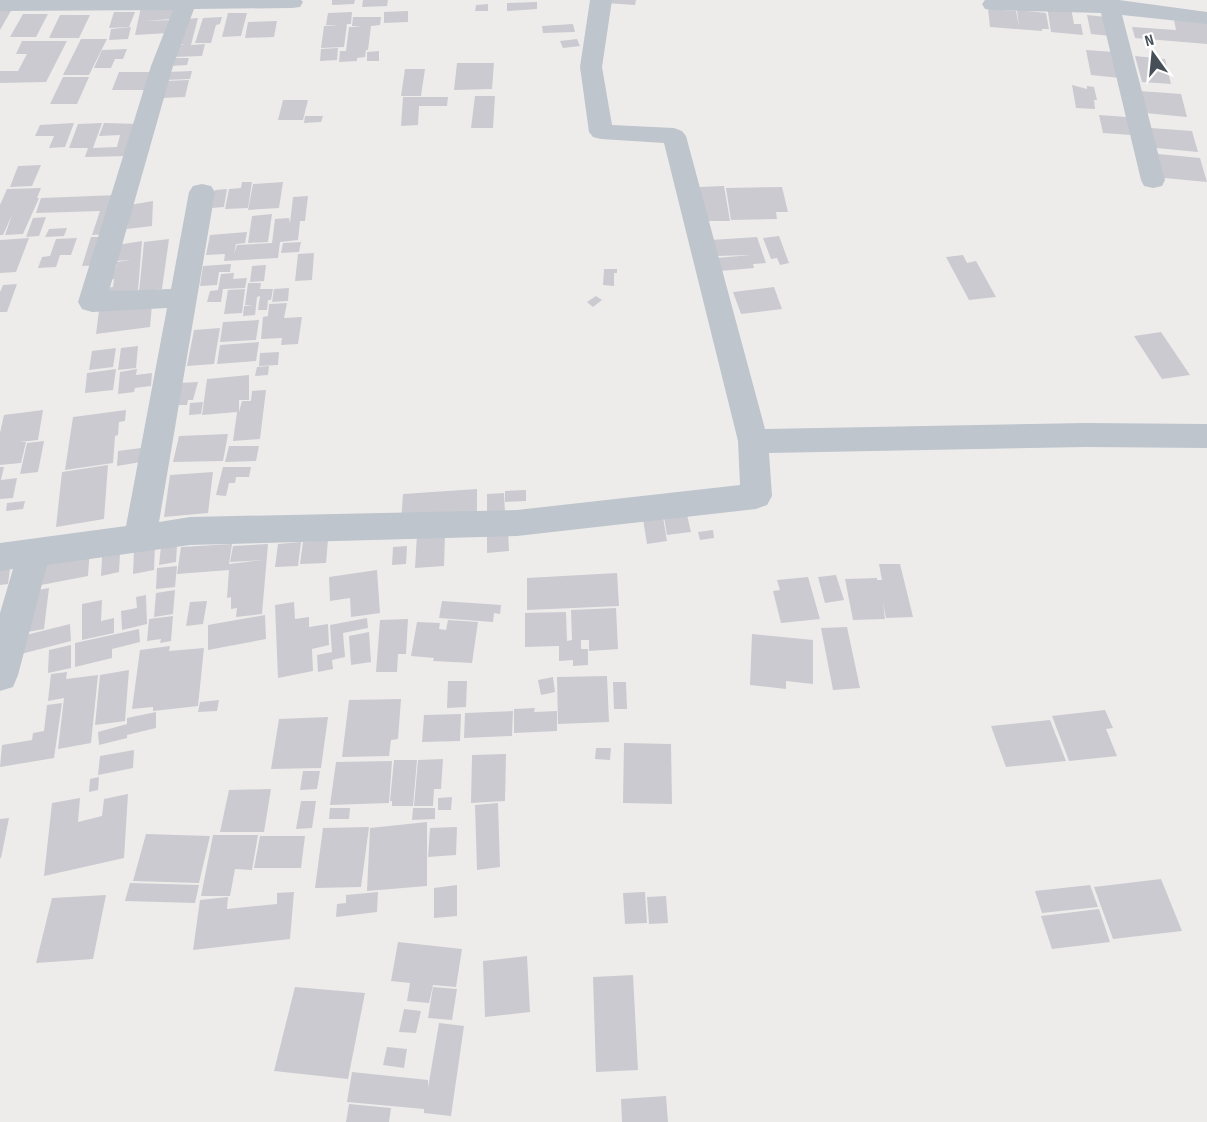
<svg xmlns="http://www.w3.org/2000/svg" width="1207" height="1122" viewBox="0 0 1207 1122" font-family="'Sofia Sans Condensed',sans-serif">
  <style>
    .building { fill: #cacad0 }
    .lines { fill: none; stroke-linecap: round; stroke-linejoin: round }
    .minor { fill: #bec5cd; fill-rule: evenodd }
  </style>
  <rect width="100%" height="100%" fill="#eeeceb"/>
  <g class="building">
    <path d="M332,0H355L354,4L332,5Z"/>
    <path d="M363,0H388L387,6L362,7Z"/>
    <path d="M607,0H636L635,5L606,3Z"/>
    <path d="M537,2V9L507,11V3Z"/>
    <path d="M488,4V11H475L476,5Z"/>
    <path d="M175,5L172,19L144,21L173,20L169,33L135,35L141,7Z"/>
    <path d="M1047,6L1071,8L1074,24H1081L1083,35L1051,32Z"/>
    <path d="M0,9H12L0,30Z"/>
    <path d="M988,9L1016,11L1019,27L1017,10L1046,13L1049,29H1042V31L990,27Z"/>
    <path d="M408,11V22L384,23V12Z"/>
    <path d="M114,12H135L129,27L109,28Z"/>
    <path d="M352,12L351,24H347L344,47L321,48L324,26L339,25H326L328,13Z"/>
    <path d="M228,13H247L241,36L222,37Z"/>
    <path d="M23,14H48L36,37H10Z"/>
    <path d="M60,15H90L79,38H49Z"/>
    <path d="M1087,15L1106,17L1111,36L1091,34Z"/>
    <path d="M222,17L220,24L216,25L211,43H195L203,18Z"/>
    <path d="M353,17H381L380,25L371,26L368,50H366L365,57L357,58V61L339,62L340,51H346L349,27H362L352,26Z"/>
    <path d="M198,18L191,45L205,44L202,56L174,57L178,45H185L178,44L185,19Z"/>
    <path d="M1174,20L1207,23V44L1135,38L1132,27L1176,30Z"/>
    <path d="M277,21L274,37L245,38L248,22Z"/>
    <path d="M573,24L575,32L543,33L542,26Z"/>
    <path d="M131,27L128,39L109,40L111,29Z"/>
    <path d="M81,39H107L89,75H63Z"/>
    <path d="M577,39L580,46L563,48L560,41Z"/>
    <path d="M22,41H67L46,82L0,83V71H18L27,54H16Z"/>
    <path d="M338,48L337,60L320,61L321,49Z"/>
    <path d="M127,49L123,59H115L111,68H94L102,50Z"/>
    <path d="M1086,50L1114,52L1120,78L1091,75Z"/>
    <path d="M379,51V61H367V52Z"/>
    <path d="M1135,56L1165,59L1171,84L1142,82Z"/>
    <path d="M173,58H189L187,65L171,66Z"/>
    <path d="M457,63H494L492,89L454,90Z"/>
    <path d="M405,69H425L421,96H401Z"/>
    <path d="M192,71L190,79L165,80L167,72Z"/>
    <path d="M119,72H157L150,90H112Z"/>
    <path d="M63,77H89L77,104H50Z"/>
    <path d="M189,80L185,97L161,98L165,81Z"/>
    <path d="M1072,85L1087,89V86L1094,87L1097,100H1094L1095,109L1076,108Z"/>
    <path d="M1140,91L1181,94L1187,117L1145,113Z"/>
    <path d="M475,96H495L493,128H471Z"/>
    <path d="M403,97H448L447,106H419L418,125L401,126Z"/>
    <path d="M283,100H308L303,120H278Z"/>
    <path d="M1099,115L1127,117L1131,135L1103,133Z"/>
    <path d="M305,116H323L321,122L304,123Z"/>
    <path d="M74,123L65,147L49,148L54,136H35L40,125Z"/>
    <path d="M102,123L93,148L117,147L120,135L99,136L104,123L139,124L129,156L85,157L88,148H69L78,124Z"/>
    <path d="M1151,128L1192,131L1198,152L1156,148Z"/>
    <path d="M1158,154L1200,158L1207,182L1164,178Z"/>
    <path d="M41,165L32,186L10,187L18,166Z"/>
    <path d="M242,182H252L248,208L225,209L229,189L241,188Z"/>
    <path d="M283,182L279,208L248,210L253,184Z"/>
    <path d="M724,186L730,221H704L699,187Z"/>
    <path d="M782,187L788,212H776L777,219L731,220L726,188Z"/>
    <path d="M41,188L37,198H39L23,234L5,235L12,215L3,235H0V205L7,189Z"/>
    <path d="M227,189L224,207L212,208L215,190Z"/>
    <path d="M118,195L107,234L92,235L100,211L36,213L41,198Z"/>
    <path d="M308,196L305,221H300L298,240L280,242L278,258L224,261L225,254L206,255L210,235L247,232L245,243L236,244L234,254L237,245L272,243L275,219L289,218L290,223L293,197Z"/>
    <path d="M153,201L152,226L127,229L129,205Z"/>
    <path d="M272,214L268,242L248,243L252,216Z"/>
    <path d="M46,217L39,236L26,237L33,218Z"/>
    <path d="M67,228L64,236L45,237L49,229Z"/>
    <path d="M779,236L789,263L780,265L777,258L771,259L763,238Z"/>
    <path d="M91,237H110L101,265L82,266Z"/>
    <path d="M757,237L766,263L753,264L754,268L720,271L716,258L751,255L716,256L711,240Z"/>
    <path d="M29,238L16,272L0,273V240Z"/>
    <path d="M77,238L71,255H60L56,267L38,268L42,257L50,256L56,239Z"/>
    <path d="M169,239L162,289L139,292L144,242Z"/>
    <path d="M142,241L138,290L105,294L106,288L113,287L114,279L110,280L111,269L116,268L117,262L130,260L115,261L117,245Z"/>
    <path d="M301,242L299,252L281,253L283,243Z"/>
    <path d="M314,253L312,280L295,281L298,254Z"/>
    <path d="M963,255L967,263L976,261L996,297L969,300L946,257Z"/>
    <path d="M231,264L230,272H219L217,285L200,286L203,266Z"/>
    <path d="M266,265L264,281L250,282L252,266Z"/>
    <path d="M604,269H617V273H614V286L603,285Z"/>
    <path d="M234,273L233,279L247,278L245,288L223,289L221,302H207L210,291L218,290L221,274Z"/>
    <path d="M248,283H261L260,289H273L271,300H268L267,310H258L260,296L257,297L255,315L243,316L244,306H253L245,305Z"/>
    <path d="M17,284L7,312H0V292L3,285Z"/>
    <path d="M774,287L782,309L741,314L733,292Z"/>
    <path d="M289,288L288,301L272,302L274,289Z"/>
    <path d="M245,289L242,313L224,314L228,290Z"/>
    <path d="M596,296L602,300L593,307L587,302Z"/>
    <path d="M287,303L284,318L302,317L298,344L281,345L282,338L261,339L263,317L268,316L269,304Z"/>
    <path d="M152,305L150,327L96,334L99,311Z"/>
    <path d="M259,320L256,340L220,342L223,322Z"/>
    <path d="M220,328L214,364L187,366L194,330Z"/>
    <path d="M1161,332L1190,375L1162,379L1134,336Z"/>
    <path d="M259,342L256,361L217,364L220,345Z"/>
    <path d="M138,346L136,368L118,370L121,348Z"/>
    <path d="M116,348L113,367L89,370L92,351Z"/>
    <path d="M279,352L278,365L259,366L260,353Z"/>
    <path d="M269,366L268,375L255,376L257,367Z"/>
    <path d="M116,369L113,390L85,393L87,373Z"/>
    <path d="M137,369L136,375L152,373L151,386L135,388L134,392L118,394L120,372Z"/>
    <path d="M249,375V400H239V412L242,401H251L252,391L266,390L260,439L233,441L237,412L202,415L207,379Z"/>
    <path d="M198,382L193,400H188L187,405H171L178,383Z"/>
    <path d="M203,402L201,414L189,415L190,403Z"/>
    <path d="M43,410L38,440L19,442H26L21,463L0,465V433L4,415Z"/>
    <path d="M126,410L125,421L119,422L118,435L115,436L113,463L65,470L73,417Z"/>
    <path d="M228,434L223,461L173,462L179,436Z"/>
    <path d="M44,441L38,472L20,474L27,443Z"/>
    <path d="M229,446H259L256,461L225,462Z"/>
    <path d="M141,448V462L117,466L118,451Z"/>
    <path d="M108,465L104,519L56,527L62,472Z"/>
    <path d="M0,467H4L1,480L17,478L13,498L0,499Z"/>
    <path d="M223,467H251L249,477H236L235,483H229L226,496L216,495Z"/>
    <path d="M213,472L208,513L164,517L170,475Z"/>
    <path d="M477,489V519L401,523L403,494Z"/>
    <path d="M526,490V501L505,502V491Z"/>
    <path d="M504,493L505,513L487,514V494Z"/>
    <path d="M25,501L23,509L6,511L7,503Z"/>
    <path d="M687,515L691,532L667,535L664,517Z"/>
    <path d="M663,517L667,541L647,544L643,519Z"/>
    <path d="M508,529L509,551L487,553V530Z"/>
    <path d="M713,530L714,538L700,540L698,532Z"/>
    <path d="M445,534L444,566L415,568L417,535Z"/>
    <path d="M328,540L326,563L300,564L303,542Z"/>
    <path d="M301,542L298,566L275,567L278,544Z"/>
    <path d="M177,544L176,562L159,565L161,546Z"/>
    <path d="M232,544L229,564L263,560L230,562L233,546L268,544L262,614L236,617L237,608L231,609V597L227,598L229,570L177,574L181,547Z"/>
    <path d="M155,546L154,570L133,574L134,550Z"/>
    <path d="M407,546L406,564L392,565L393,547Z"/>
    <path d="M90,548L88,576L41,585L43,564Z"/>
    <path d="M120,554L119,572L101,576L102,557Z"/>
    <path d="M11,561L8,584L0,585V563Z"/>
    <path d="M879,564H900L913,617L886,618L883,603L885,619L853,620L845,579L877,578V580H882Z"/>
    <path d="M177,566L175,587L156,589L157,568Z"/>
    <path d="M377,570L380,613L351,617L350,598L330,601L329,577Z"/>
    <path d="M617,573L619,606L527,610V578Z"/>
    <path d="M836,575L844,600L825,603L818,577Z"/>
    <path d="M808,577L820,619L781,623L773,591L780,590L777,580Z"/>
    <path d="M49,588L44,629L27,632L32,591Z"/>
    <path d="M175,590L173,614L154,617L156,593Z"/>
    <path d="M146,595L147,624L122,630L121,611L137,608L136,597Z"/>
    <path d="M102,600L101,621L114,618V633L82,640V604Z"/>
    <path d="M207,601L203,624L186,626L190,602Z"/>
    <path d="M442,601L501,605L500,614L494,613L493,622L439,618Z"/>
    <path d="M294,602L295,619L309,617V627L328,624L329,645L312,649L313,671L278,678L275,605Z"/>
    <path d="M616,608L618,649L589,651V640H581V649H588V665L573,666V660L559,661V646L525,647V613L566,612L567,641L572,640L571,610Z"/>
    <path d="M265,615L266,639L208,650V625Z"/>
    <path d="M173,616L171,641L160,643L161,639L147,641L149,619Z"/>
    <path d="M367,618L368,628L343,633L345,657L332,660L333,669L318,672L317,655L332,652L330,625Z"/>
    <path d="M408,619L406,654H398L397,672H376L380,620Z"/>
    <path d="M448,620L478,622L472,663L433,661L434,658L411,656L417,622L440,623L439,629L446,630Z"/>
    <path d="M70,624L71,641L21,654L22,636Z"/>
    <path d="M847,627L860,688L833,690L821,628Z"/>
    <path d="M139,629L140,642L112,649V658L75,667V643Z"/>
    <path d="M369,632L371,662L351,665L349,636Z"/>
    <path d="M752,634L813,640V684L786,681V689L750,685Z"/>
    <path d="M71,645V668L48,673L49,650Z"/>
    <path d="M170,646L169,651L204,648L198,706L153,711V707L132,709L140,650Z"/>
    <path d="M129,670L125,721L95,725L100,675Z"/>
    <path d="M67,672L66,679L98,675L91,743L58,749L64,698L48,701L51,674Z"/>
    <path d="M607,676L609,722L558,724L557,677Z"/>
    <path d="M553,677L555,692L541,695L538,680Z"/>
    <path d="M448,681H467L466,707L447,708Z"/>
    <path d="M613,682H626L627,709H614Z"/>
    <path d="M401,699L398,739L391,740L389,756L342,757L349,700Z"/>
    <path d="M219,700L217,711L198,712L200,702Z"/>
    <path d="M62,703L54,758L0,767L2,745L32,740L33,733L44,731L47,705Z"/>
    <path d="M535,708L534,712L557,711V731L514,733V709Z"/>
    <path d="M1105,710L1113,728L1106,729L1117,756L1069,761L1052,716Z"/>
    <path d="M513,711L512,736L464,738L465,713Z"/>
    <path d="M156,712V728L127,735V738L99,745L98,732L127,724V718Z"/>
    <path d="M461,714L460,741L422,742L424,715Z"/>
    <path d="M328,717L321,768L271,769L279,719Z"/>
    <path d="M1050,720L1066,761L1006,767L991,726Z"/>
    <path d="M624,743L671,744L672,804L623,803Z"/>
    <path d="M596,748H611L610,760L595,759Z"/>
    <path d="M134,750L133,768L98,775L100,756Z"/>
    <path d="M506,754L505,801L471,803L472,755Z"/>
    <path d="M443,759L441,789H434L433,806H414L418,760Z"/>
    <path d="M394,760H417L413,806H392V801H390Z"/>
    <path d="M392,761L389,803L330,805L336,762Z"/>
    <path d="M303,771H320L317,789L300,790Z"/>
    <path d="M99,777L98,790L89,792L90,779Z"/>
    <path d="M271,789L264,832H220L229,790Z"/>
    <path d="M128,794L124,858L44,876L52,803L80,798L78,822L102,816L104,799Z"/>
    <path d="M452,797L451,810H438V798Z"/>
    <path d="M301,801H316L312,828L296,829Z"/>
    <path d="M498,803L500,867L477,870L475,805Z"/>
    <path d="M330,808H350L349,819H329Z"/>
    <path d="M413,808H435V819L412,820Z"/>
    <path d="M9,818L1,858H0V819Z"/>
    <path d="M427,822V886L367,891L370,828Z"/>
    <path d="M369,827L361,887L315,888L323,828Z"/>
    <path d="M457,827L456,855L428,857L430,828Z"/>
    <path d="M146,834L210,836L199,883L133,881Z"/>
    <path d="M213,835H258L252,870L235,869L230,896H201Z"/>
    <path d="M260,836H305L301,868H254Z"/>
    <path d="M1161,879L1182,931L1113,939L1094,887Z"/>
    <path d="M130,883L199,885L195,903L125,901Z"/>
    <path d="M457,885V916L434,918V888Z"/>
    <path d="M1090,885L1098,907L1042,913L1035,891Z"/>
    <path d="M294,892L290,939L193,950L200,900L228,897L227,909L277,904V893Z"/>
    <path d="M378,892L377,912L336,917L337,904L346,903V895Z"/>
    <path d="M645,892L647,923L625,924L623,893Z"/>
    <path d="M106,895L93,959L36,963L52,898Z"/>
    <path d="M666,896L668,923L649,924L647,897Z"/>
    <path d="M1099,909L1110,942L1052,949L1041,916Z"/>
    <path d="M398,942L462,949L456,987L433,985L429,1003L407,1001L410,983L391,981Z"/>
    <path d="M527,956L530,1012L485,1017L483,961Z"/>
    <path d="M633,975L638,1070L596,1072L593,977Z"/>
    <path d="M295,987L365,993L348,1079L274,1071Z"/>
    <path d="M433,987L457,989L452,1020L428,1018Z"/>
    <path d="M404,1009L421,1011L416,1033L399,1032Z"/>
    <path d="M439,1023L464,1026L451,1116L424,1113V1109L347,1102L352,1072L428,1080V1088Z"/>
    <path d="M387,1047L407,1049L404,1068L383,1065Z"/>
    <path d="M666,1096L668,1122H622L621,1099Z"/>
    <path d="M349,1104L391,1108L389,1122H346Z"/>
  </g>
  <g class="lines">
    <g class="minor">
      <path d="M0,0H301L303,2L300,7L292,8L194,9L173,66L109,291L171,289L189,192L193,186L202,184L211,186L215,192L159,522L190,517L517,510L740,485L738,441L664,143L601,139L593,137L589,132L580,67L590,0H612L602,67L612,125L674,128L682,131L686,136L765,429L1086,423L1207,424V448L1086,447L769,453L772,496L767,505L756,509L517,536L190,545L47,565L18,675L13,687L0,691V613L13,569L0,571V543L126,526L167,308L92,312L82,309L78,302L151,66L173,10L0,11Z"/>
      <path d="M985,0H1119L1207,12V24L1122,15L1165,180L1162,186L1153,188L1144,186L1141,180L1101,13L993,10L985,9L982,4Z"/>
    </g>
  </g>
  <g transform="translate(1153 54) rotate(345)" stroke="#ffffff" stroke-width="4.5" paint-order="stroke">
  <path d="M0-4.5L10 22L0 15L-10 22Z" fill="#464e57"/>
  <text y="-9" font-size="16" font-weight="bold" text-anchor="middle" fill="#464e57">N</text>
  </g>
</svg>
